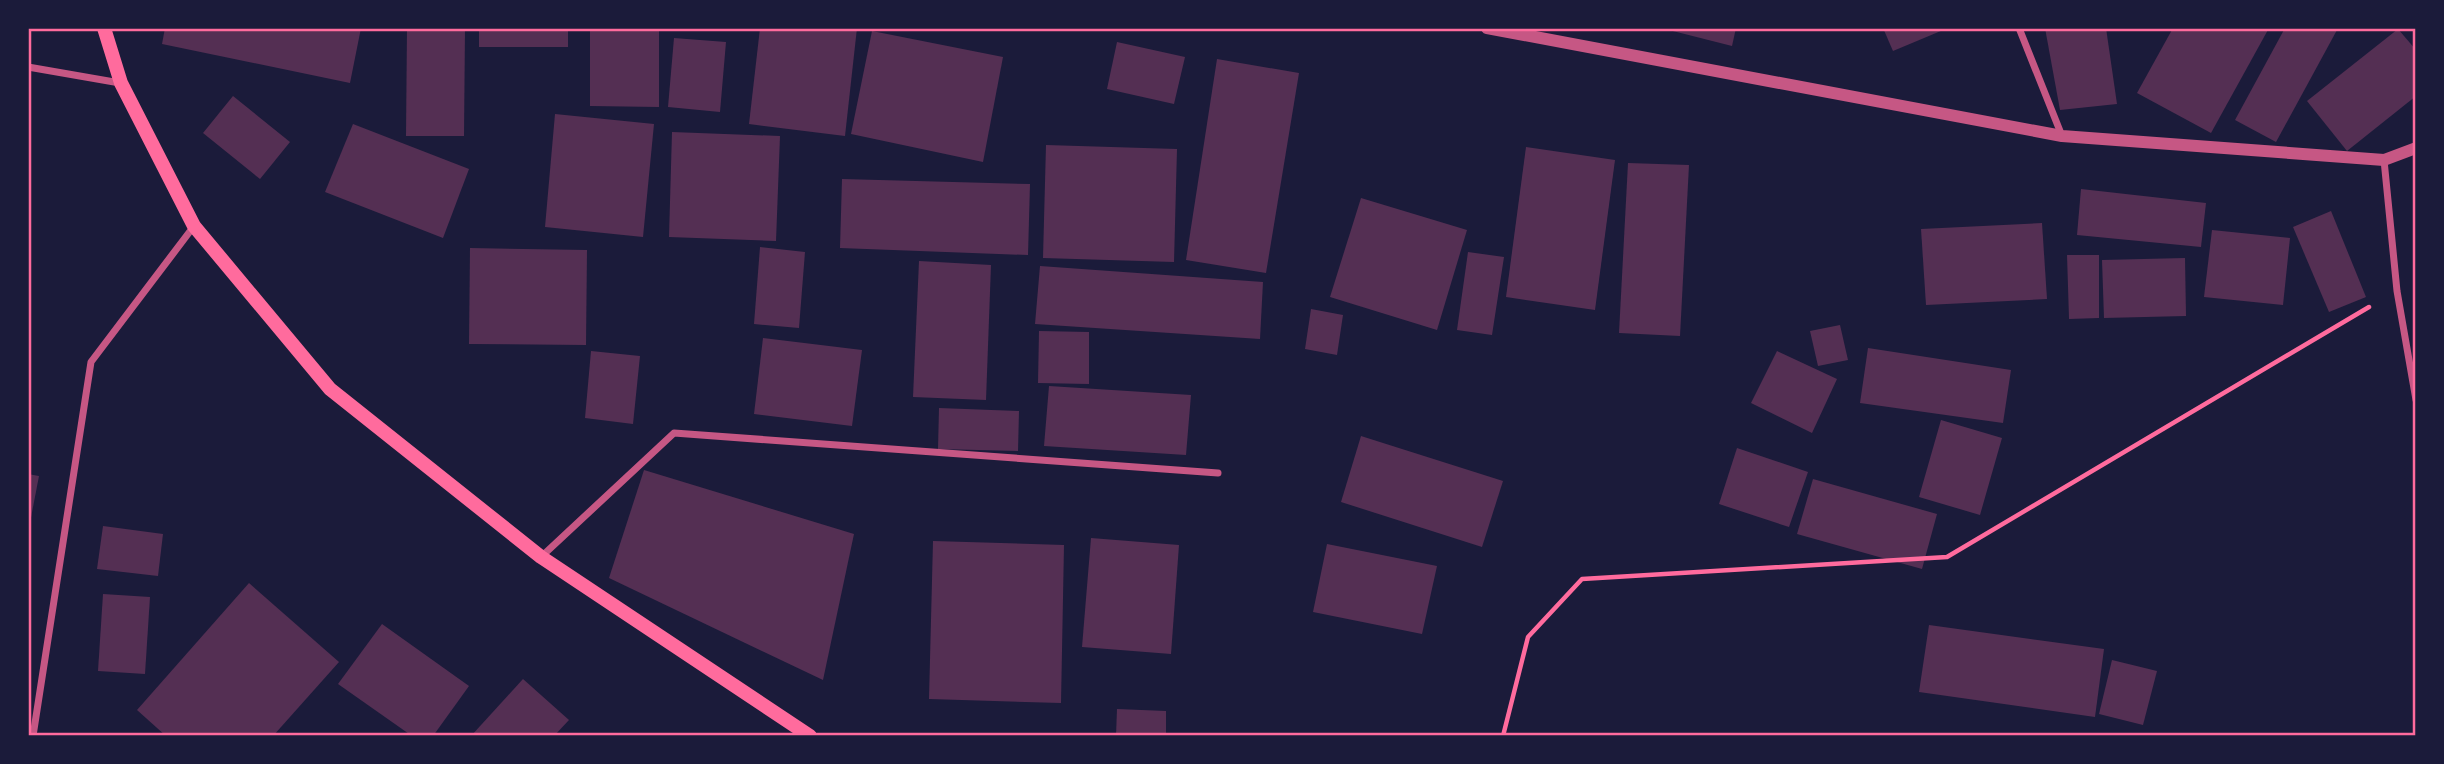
<svg xmlns="http://www.w3.org/2000/svg" width="2444" height="764" viewBox="0 0 2444 764" font-family="'Sofia Sans Condensed',sans-serif">
  <style>
    .building { fill: #542f53 }
    .lines { fill: none; stroke-linecap: round; stroke-linejoin: round }
    .path { stroke: #ff6b9d; stroke-width: 4.5 }
    .minor { stroke: #c65784; stroke-width: 7 }
    .tertiary { stroke: #c65784; stroke-width: 12 }
    .secondary { stroke: #ff6b9d; stroke-width: 14 }
    .neatline { fill: none; stroke: #ff6b9d; stroke-width: 2.5 }
  </style>
  <rect width="100%" height="100%" fill="#1b1b3a"/>
  <g class="building">
    <path d="M165,28H361L350,83L162,44Z"/>
    <path d="M407,28H465L464,136H406Z"/>
    <rect x="479" y="28" width="89" height="19"/>
    <path d="M590,28H659V107L590,106Z"/>
    <path d="M760,28H857L845,136L749,124Z"/>
    <path d="M1661,28H1736L1732,46Z"/>
    <path d="M1883,28H1948L1893,51Z"/>
    <path d="M2045,28H2106L2117,104L2060,110Z"/>
    <path d="M2173,28H2269L2211,133L2137,93Z"/>
    <path d="M2285,28L2337,30L2276,142L2235,120Z"/>
    <path d="M2398,29L2416,50V96L2347,151L2307,101Z"/>
    <path d="M872,31L1003,57L983,162L851,134Z"/>
    <path d="M674,38L726,42L720,112L668,107Z"/>
    <path d="M1117,42L1185,57L1174,104L1107,89Z"/>
    <path d="M1217,59L1299,73L1266,273L1186,260Z"/>
    <path d="M233,96L290,142L260,179L203,133Z"/>
    <path d="M555,114L654,124L643,237L545,227Z"/>
    <path d="M353,124L469,169L443,238L325,192Z"/>
    <path d="M672,132L780,136L776,241L669,237Z"/>
    <path d="M1046,145L1177,149L1174,262L1043,258Z"/>
    <path d="M1526,147L1615,160L1595,310L1506,297Z"/>
    <path d="M1628,163L1689,165L1680,336L1619,333Z"/>
    <path d="M842,179L1030,184L1028,255L840,248Z"/>
    <path d="M2081,189L2206,203L2201,247L2077,235Z"/>
    <path d="M1361,198L1467,230L1437,330L1330,297Z"/>
    <path d="M2331,211L2366,297L2329,312L2293,227Z"/>
    <path d="M2042,223L2047,299L1926,305L1921,229Z"/>
    <path d="M2212,230L2290,238L2283,305L2204,297Z"/>
    <path d="M760,247L805,252L799,328L754,324Z"/>
    <path d="M470,248L587,250L586,345L469,344Z"/>
    <path d="M1468,252L1504,257L1492,335L1457,330Z"/>
    <path d="M2067,255H2099V318L2069,319Z"/>
    <path d="M2185,258L2186,316L2104,318L2102,260Z"/>
    <path d="M919,261L991,265L986,400L913,397Z"/>
    <path d="M1040,266L1263,282L1260,339L1035,324Z"/>
    <path d="M1311,309L1343,315L1337,355L1305,349Z"/>
    <path d="M1840,325L1848,360L1818,366L1810,331Z"/>
    <path d="M1039,331L1089,332V384L1038,383Z"/>
    <path d="M763,338L862,350L852,426L754,414Z"/>
    <path d="M1868,348L2011,370L2003,423L1860,403Z"/>
    <path d="M591,351L640,356L633,424L585,418Z"/>
    <path d="M1777,351L1837,379L1812,433L1751,403Z"/>
    <path d="M1049,386L1191,395L1186,455L1044,446Z"/>
    <path d="M939,408L1019,411L1018,451L938,449Z"/>
    <path d="M1941,420L2002,438L1980,515L1919,497Z"/>
    <path d="M1361,436L1503,481L1482,547L1341,502Z"/>
    <path d="M1737,448L1808,472L1789,527L1719,504Z"/>
    <path d="M644,470L854,534L823,680L609,578Z"/>
    <path d="M28,474L39,476L29,528H28Z"/>
    <path d="M1813,479L1937,514L1922,569L1797,534Z"/>
    <path d="M103,526L163,534L158,576L97,569Z"/>
    <path d="M1091,538L1179,545L1171,654L1082,647Z"/>
    <path d="M933,541L1064,545L1061,703L929,699Z"/>
    <path d="M1327,544L1437,566L1422,634L1313,612Z"/>
    <path d="M249,583L339,662L273,736H166L137,710Z"/>
    <path d="M103,594L150,597L145,674L98,671Z"/>
    <path d="M382,624L469,686L433,736H412L338,684Z"/>
    <path d="M1929,625L2104,649L2095,717L1919,692Z"/>
    <path d="M2112,660L2157,671L2143,725L2099,714Z"/>
    <path d="M523,679L569,720L554,736H471Z"/>
    <path d="M1117,709L1166,711V736H1116Z"/>
  </g>
  <g class="lines">
    <path class="path" d="M1503,736L1528,637L1582,579L1947,557L2369,307"/>
    <g class="minor">
      <path d="M2019,28L2062,136"/>
      <path d="M28,67L120,83"/>
      <path d="M2384,160L2397,291L2416,400"/>
      <path d="M541,557L674,433L1218,473"/>
      <path d="M33,736L91,362L194,226"/>
    </g>
    <path class="tertiary" d="M1487,28L2062,136L2384,160L2416,148"/>
    <path class="secondary" d="M104,28L121,83L194,226L330,389L541,557L810,736"/>
  </g>
  <rect width="2444" height="764" fill="none" stroke="#1b1b3a" stroke-width="60"/>
  <rect x="30" y="30" width="2384" height="704" class="neatline"/>
</svg>
